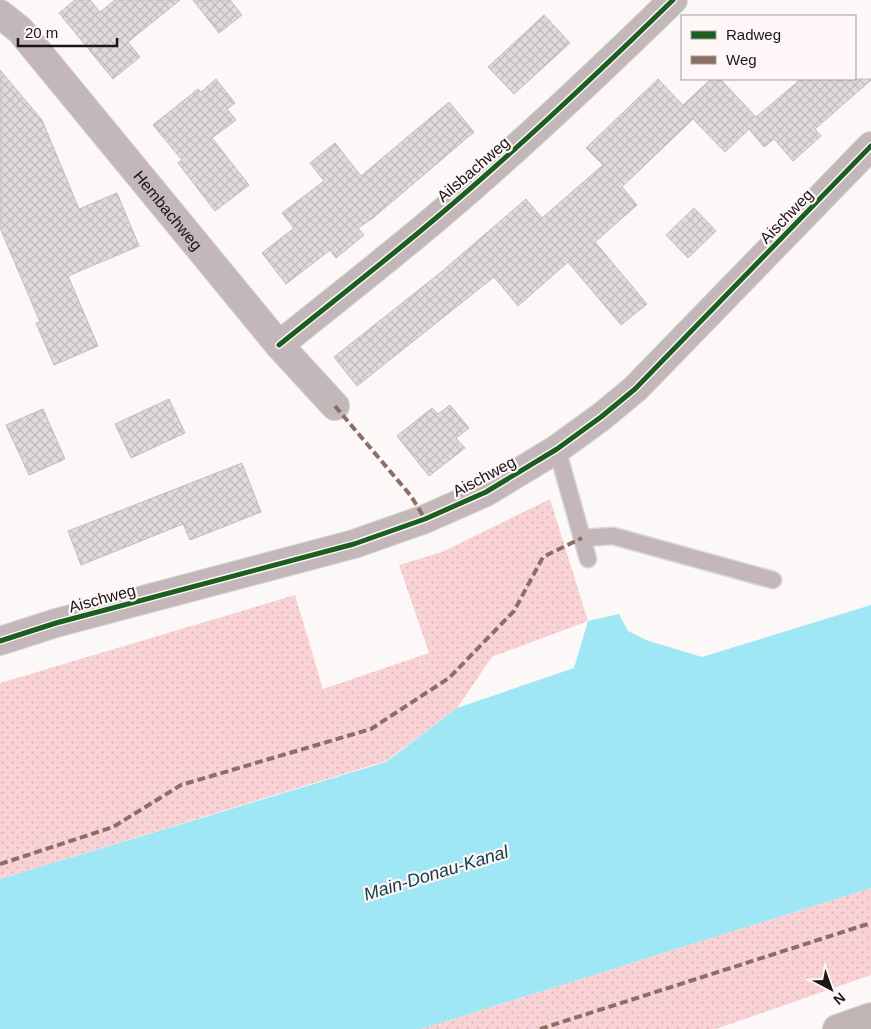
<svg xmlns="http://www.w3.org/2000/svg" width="871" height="1029" viewBox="0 0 871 1029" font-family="Helvetica,sans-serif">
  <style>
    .grass { fill: url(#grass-dots) }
    .water { fill: #9fe7f5 }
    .building { fill: url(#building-cross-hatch); stroke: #c2bebe }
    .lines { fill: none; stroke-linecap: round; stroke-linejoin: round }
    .lane-casing { stroke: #d7d5d5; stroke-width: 19 }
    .street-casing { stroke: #d7d5d5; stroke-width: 30 }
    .highway-casing { stroke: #d7d5d5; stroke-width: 30 }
    .lane { stroke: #c3b7b9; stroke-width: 16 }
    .street { stroke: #c3b7b9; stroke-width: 28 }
    .highway { stroke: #c0b4b5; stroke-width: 28 }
    .quiet { stroke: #8d6e63; stroke-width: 4; stroke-dasharray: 8 4; stroke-linecap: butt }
    .cycleway-casing { stroke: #fef6f7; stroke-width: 8 }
    .cycleway { stroke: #1b5e20; stroke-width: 5 }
    .labels { text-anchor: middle; stroke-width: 4.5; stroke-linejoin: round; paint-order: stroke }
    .street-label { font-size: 16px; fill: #1b1717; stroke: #fef6f7 }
    .water-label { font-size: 18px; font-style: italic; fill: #11424b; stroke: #fef6f7 }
  </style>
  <defs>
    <pattern id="grass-dots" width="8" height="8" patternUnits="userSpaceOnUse" patternTransform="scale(1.25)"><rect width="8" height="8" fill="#f9d2d6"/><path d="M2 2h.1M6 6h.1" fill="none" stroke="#d5b4b7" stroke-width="1.8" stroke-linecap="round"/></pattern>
    <pattern id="building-cross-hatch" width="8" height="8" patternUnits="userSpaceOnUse" patternTransform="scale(1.25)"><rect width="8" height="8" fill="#dfdbdb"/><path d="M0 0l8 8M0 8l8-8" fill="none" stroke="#bfbbbb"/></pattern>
  </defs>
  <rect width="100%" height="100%" fill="#fcf8f8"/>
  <g class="grass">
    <path d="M550,499L588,621L492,657L457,708L386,761L0,879V683L295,595L323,689L429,653L399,565L442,552Z"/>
    <path d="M871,888V975L716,1029H421Z"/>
  </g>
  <path class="water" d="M871,605V888L421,1029H0V879L386,762L457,708L574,668L588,621L619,614L628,631L646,640L702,657Z"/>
  <g class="building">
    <path d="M75,0H90L100,12L115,0H180L128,42L140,57L113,79L59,13Z"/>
    <path d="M193,0H230L242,15L219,33Z"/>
    <path d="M544,15L570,43L514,94L488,67Z"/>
    <path d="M0,70L42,120L79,209L117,193L139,246L68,276L98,346L54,365L36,323L40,322L0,228Z"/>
    <path d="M216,79L235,103L227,109L236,120L212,138L249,185L215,211L178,163L182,160L153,125L198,89L201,92Z"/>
    <path d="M658,79L683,105L711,79H720L756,117L801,79H871V80L815,129L821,136L793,161L774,139L764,147L749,129L725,152L693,119L622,187L637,205L595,242L647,304L621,325L568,262L518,306L494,277L357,386L334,357L440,273L526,199L542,218L603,165L586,148Z"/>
    <path d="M449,102L474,132L373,218L358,228L364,235L336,258L330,250L286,284L262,253L294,228L282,213L324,181L310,163L335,143L361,176Z"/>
    <path d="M694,208L716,231L688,258L666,235Z"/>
    <path d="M169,399L185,433L131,458L115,424Z"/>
    <path d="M450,405L469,428L456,438L465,448L429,476L397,436L432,408L438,414Z"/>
    <path d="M43,409L65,459L29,475L6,425Z"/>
    <path d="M242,463L261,512L190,540L183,524L81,565L68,531Z"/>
  </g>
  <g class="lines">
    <defs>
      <g id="lane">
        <path d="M557,449L588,559"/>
        <path d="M582,538L613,536L773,580"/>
      </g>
      <g id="street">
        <path id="s1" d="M0,14L20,30L279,345L335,406"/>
        <path d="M279,345C331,303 384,262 436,218C518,149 596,75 673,0"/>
        <path d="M0,641L56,623L354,544L425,519L486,492L557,449L601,417L635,389L871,146"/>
      </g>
      <path id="highway" d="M837,1029L871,1017"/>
    </defs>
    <use href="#lane" class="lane-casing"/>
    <use href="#street" class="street-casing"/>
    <use href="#highway" class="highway-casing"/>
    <use href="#lane" class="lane"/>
    <use href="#street" class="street"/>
    <use href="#highway" class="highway"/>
    <g class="quiet">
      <path d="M335,406L411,496L425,519"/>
      <path d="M0,864L113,827L181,785L371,729L449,678L514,611L543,557L582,538"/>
      <path d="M540,1029L871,923"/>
    </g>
    <defs>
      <g id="cycleway">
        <path d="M279,345C331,303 384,262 436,218C518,149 596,75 673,0"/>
        <path d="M0,641L56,623L354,544L425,519L486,492L557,449L601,417L635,389L871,146"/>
      </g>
    </defs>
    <use href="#cycleway" class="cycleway-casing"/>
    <use href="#cycleway" class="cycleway"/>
  </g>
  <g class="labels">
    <g class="street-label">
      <text transform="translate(473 169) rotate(-41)" y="6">Ailsbachweg</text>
      <text dy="6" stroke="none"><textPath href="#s1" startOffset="259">Hembachweg</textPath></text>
      <text transform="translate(786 216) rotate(-46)" y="6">Aischweg</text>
      <text transform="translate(484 476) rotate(-28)" y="6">Aischweg</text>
      <text transform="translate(102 598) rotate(-15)" y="6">Aischweg</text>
    </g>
    <g class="water-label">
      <text transform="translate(436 873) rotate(-17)" y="6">Main-Donau-Kanal</text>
    </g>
  </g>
  <rect x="681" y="15" width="175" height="65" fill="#fef6f7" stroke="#a39d9d"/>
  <rect x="691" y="31" width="25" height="8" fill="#1b5e20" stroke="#a39d9d"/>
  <text x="726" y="40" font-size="15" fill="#1b1717">Radweg</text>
  <rect x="691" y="56" width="25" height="8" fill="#8d6e63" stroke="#a39d9d"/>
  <text x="726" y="65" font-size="15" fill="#1b1717">Weg</text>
  <g transform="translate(831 989) rotate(139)" stroke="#fef6f7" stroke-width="4" paint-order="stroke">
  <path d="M0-4L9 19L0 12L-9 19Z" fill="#1b1717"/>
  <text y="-8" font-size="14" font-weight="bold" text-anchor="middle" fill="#1b1717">N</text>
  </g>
  <path d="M18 38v8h99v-8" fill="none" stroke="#1b1717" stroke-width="2.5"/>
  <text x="25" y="38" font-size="15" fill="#1b1717" stroke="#fef6f7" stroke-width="4" paint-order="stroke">20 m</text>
</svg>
